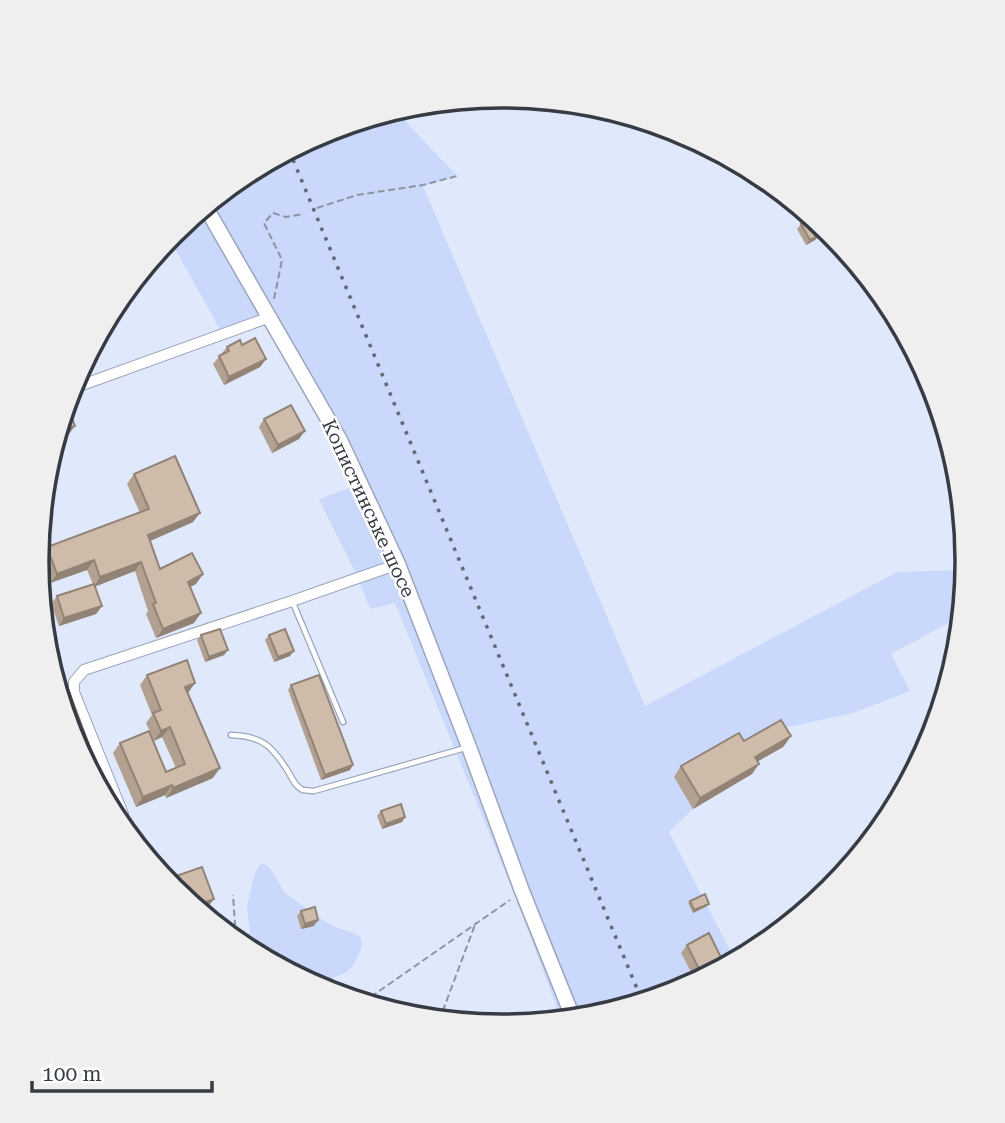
<svg xmlns="http://www.w3.org/2000/svg" width="1005" height="1123" viewBox="0 0 1005 1123" font-family="'Roboto Serif',serif">
  <style>
    .green { fill: #c9d8fb }
    .lines { fill: none; stroke-linecap: round; stroke-linejoin: round }
    .lane-casing { stroke: #9ba5bb; stroke-width: 7 }
    .street-casing { stroke: #9ba5bb; stroke-width: 12 }
    .secondary-casing { stroke: #9ba5bb; stroke-width: 17 }
    .path { stroke: #8d93a1; stroke-width: 2; stroke-dasharray: 7 3.5; stroke-linecap: butt }
    .lane { stroke: #fff; stroke-width: 4.5 }
    .street { stroke: #fff; stroke-width: 10 }
    .secondary { stroke: #fff; stroke-width: 14 }
    .rail { stroke: #636974; stroke-width: 3.5; stroke-dasharray: 3.5 7; stroke-linecap: butt }
    .wall { fill: #b2a191 }
    .shaded-wall { fill: #918376 }
    .building { fill: #cfbba9; stroke: #918376; stroke-width: 2 }
    .labels { text-anchor: middle; stroke-width: 5; stroke-linejoin: round; paint-order: stroke }
    .street-label { font-size: 19px; fill: #373b44; stroke: #fff }
    .rim { fill: none; stroke: #373b44; stroke-width: 3.5 }
  </style>
  <rect width="100%" height="100%" fill="#e0e9fb"/>
  <g class="green">
    <path d="M401,108L407,123L457,176L423,186L645,706L897,572L967,570L963,615L891,654L910,691L853,713L774,730L669,832L736,962L680,992L593,1018L562,1021L515,896L395,603L370,609L358,578L319,499L360,484L270,318L223,335L169,238L173,232L244,174L325,131Z"/>
    <path d="M264,864L270,868L285,893L324,921L335,927L356,934L361,938L362,947L355,962L347,972L335,977L329,982L325,992L244,949L250,931L247,906L255,873L259,865Z"/>
  </g>
  <g class="lines">
    <defs>
      <g id="lane">
        <path d="M293,603L343,722"/>
        <path d="M231,735C263,736 273,747 289,773C292,779 296,787 303,790C304,790 313,791 314,791L465,748"/>
      </g>
      <g id="street">
        <path d="M71,389L270,317"/>
        <path d="M123,814L74,692V682L84,670L292,601L398,564"/>
      </g>
      <path id="secondary" d="M205,206L340,440L398,564L469,747L522,891L574,1020"/>
    </defs>
    <use href="#lane" class="lane-casing"/>
    <use href="#street" class="street-casing"/>
    <use href="#secondary" class="secondary-casing"/>
    <g class="path">
      <path d="M317,208L357,195L423,185L457,176"/>
      <path d="M274,299L282,260L264,223L273,213L286,217L303,214"/>
      <path d="M229,936L235,924L233,895"/>
      <path d="M362,1003L510,900"/>
      <path d="M439,1021L476,922"/>
    </g>
    <use href="#lane" class="lane"/>
    <use href="#street" class="street"/>
    <use href="#secondary" class="secondary"/>
    <path class="rail" d="M289,150L643,1003"/>
  </g>
  <g class="wall">
    <path d="M801,224L819,235L815,240L806,245L797,229Z"/>
    <path d="M242,345L266,359L260,367L224,385L213,364L227,347Z"/>
    <path d="M264,419L299,439L272,453L259,427Z"/>
    <path d="M134,474L193,522L150,541L160,569L203,574L196,584L190,587L194,623L156,638L146,614L148,611L135,571L95,586L102,606L96,614L59,626L51,604L57,596L93,584L87,570L50,583L40,556L47,547L140,513L127,484Z"/>
    <path d="M961,633L959,653L952,643L958,635Z"/>
    <path d="M201,635L228,650L224,655L205,662L197,640Z"/>
    <path d="M269,635L290,656L274,662L265,640Z"/>
    <path d="M147,675L188,693L213,778L166,798L165,795L136,807L113,753L120,743L166,772L176,768L162,737L154,741L146,723L152,715L140,685Z"/>
    <path d="M291,685L350,770L321,780L288,690Z"/>
    <path d="M791,736L783,747L758,761L752,774L693,809L674,777L681,766L744,741Z"/>
    <path d="M381,811L405,817L402,822L382,829L377,816Z"/>
    <path d="M176,876L208,907L197,911L173,891L171,884Z"/>
    <path d="M690,901L707,906L693,913L688,903Z"/>
    <path d="M301,911L314,926L301,929L297,916Z"/>
    <path d="M687,945L726,968L697,983L681,953Z"/>
  </g>
  <g class="shaded-wall">
    <path d="M819,235L815,240L806,245L810,240Z"/>
    <path d="M266,359L260,367L224,385L229,377Z"/>
    <path d="M75,426L69,434L55,439L57,433Z"/>
    <path d="M305,431L299,439L272,453L278,445Z"/>
    <path d="M200,513L193,522L141,545L148,535Z"/>
    <path d="M94,560L87,570L50,583L57,574Z"/>
    <path d="M141,562L135,571L94,587L100,577Z"/>
    <path d="M203,574L196,584L181,591L188,582Z"/>
    <path d="M102,606L96,614L59,626L64,618Z"/>
    <path d="M201,613L194,623L156,638L163,629Z"/>
    <path d="M228,650L224,655L205,662L209,657Z"/>
    <path d="M294,651L290,656L274,662L278,657Z"/>
    <path d="M195,683L188,693L185,687Z"/>
    <path d="M170,727L162,737L154,741L161,731Z"/>
    <path d="M791,736L783,747L748,767L755,757Z"/>
    <path d="M92,753L85,763L81,757Z"/>
    <path d="M759,764L752,774L693,809L700,798Z"/>
    <path d="M353,765L350,770L321,780L325,775Z"/>
    <path d="M220,768L213,778L166,798L173,788Z"/>
    <path d="M172,785L165,795L136,807L143,797Z"/>
    <path d="M405,817L402,822L382,829L386,824Z"/>
    <path d="M214,899L208,907L197,911L192,907Z"/>
    <path d="M709,904L707,906L693,913L694,910Z"/>
    <path d="M318,920L314,926L301,929L305,924Z"/>
  </g>
  <g class="building">
    <path d="M810,219L819,235L810,240L801,224Z"/>
    <path d="M255,338L266,359L229,377L219,356L229,351L227,347L240,340L242,345Z"/>
    <path d="M66,403L75,426L57,433Z"/>
    <path d="M291,405L305,431L278,445L264,419Z"/>
    <path d="M175,456L200,513L148,535L160,569L192,553L203,574L188,582L201,613L163,629L153,604L156,603L141,562L100,577L94,560L57,574L47,547L149,509L134,474Z"/>
    <path d="M94,584L102,606L64,618L57,596Z"/>
    <path d="M220,629L228,650L209,657L201,635Z"/>
    <path d="M285,629L294,651L278,657L269,635Z"/>
    <path d="M55,654L92,753L81,757L72,739L47,657Z"/>
    <path d="M187,660L195,683L185,687L220,768L173,788L172,785L143,797L120,743L149,731L166,772L185,764L170,727L161,731L153,713L161,710L147,675Z"/>
    <path d="M319,675L353,765L325,775L291,685Z"/>
    <path d="M781,720L791,736L755,757L759,764L700,798L681,766L739,733L744,741Z"/>
    <path d="M93,772L103,798L90,773Z"/>
    <path d="M401,804L405,817L386,824L381,811Z"/>
    <path d="M202,867L214,899L192,907L186,901L176,876Z"/>
    <path d="M705,894L709,904L694,910L690,901Z"/>
    <path d="M315,907L318,920L305,924L301,911Z"/>
    <path d="M709,933L726,968L704,979L687,945Z"/>
  </g>
  <g class="labels">
    <g class="street-label">
      <text transform="translate(369 508) rotate(65)" y="7">Копистинське шосе</text>
    </g>
  </g>
  <path d="M0 0H1005V1123H0ZM49 561a453 453 0 1 1 906 0a453 453 0 1 1-906 0Z" fill="#efeff0" fill-rule="evenodd"/>
  <path class="rim" d="M49 561a453 453 0 1 1 906 0a453 453 0 1 1-906 0Z"/>
  <path d="M32 1081v10h180v-10" fill="none" stroke="#373b44" stroke-width="3.5"/>
  <text x="42" y="1081" font-size="21" fill="#373b44" stroke="#ffffff" stroke-width="5" paint-order="stroke">100 m</text>
</svg>
